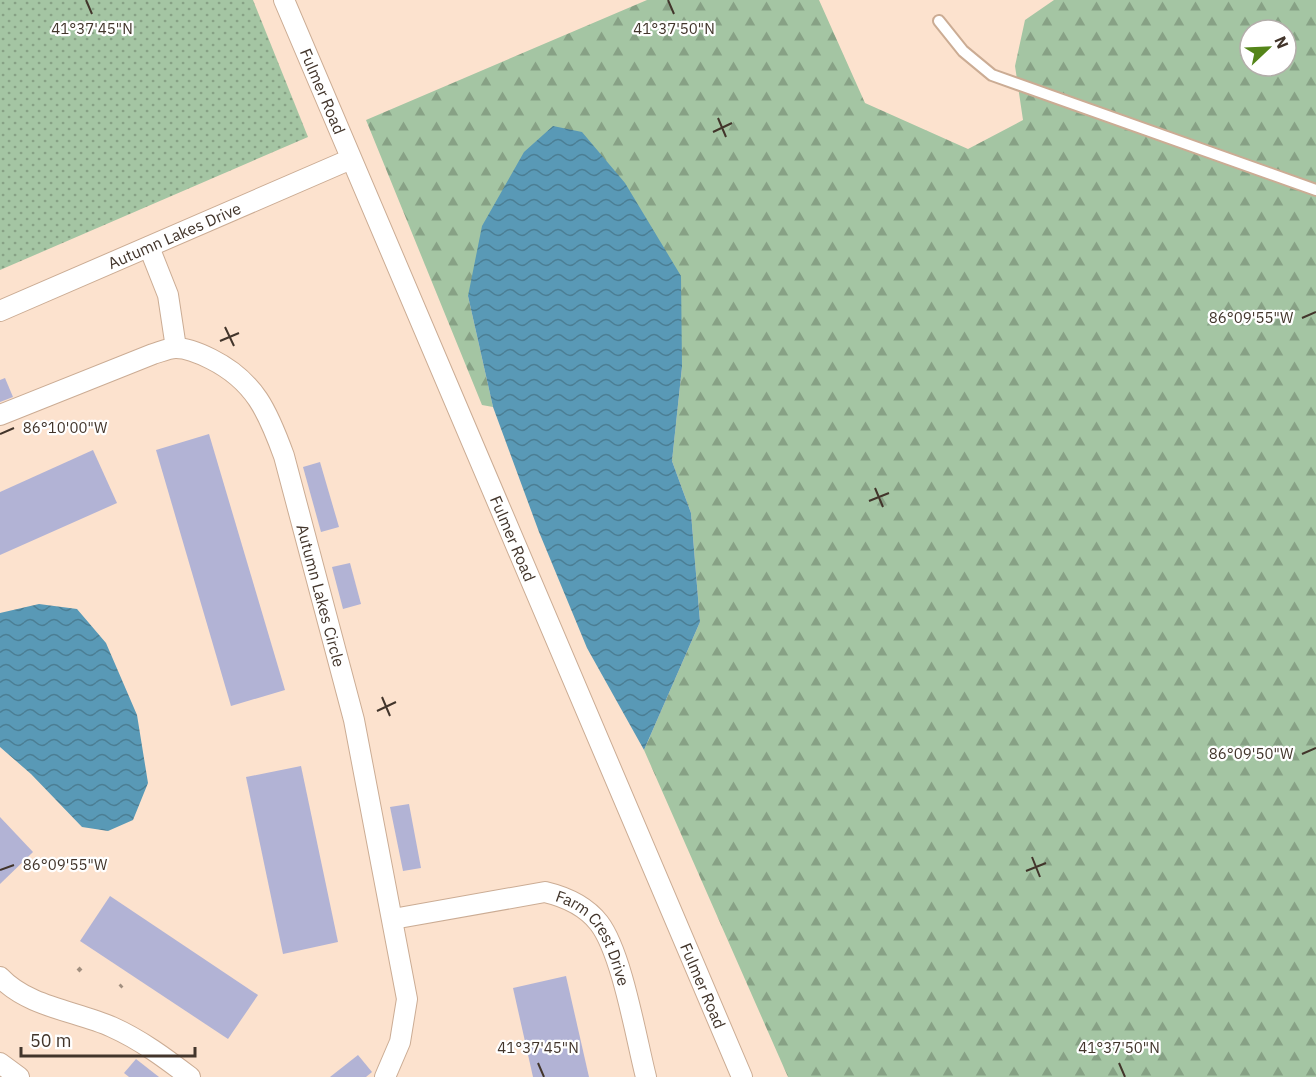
<svg xmlns="http://www.w3.org/2000/svg" width="1316" height="1077" viewBox="0 0 1316 1077" font-family="'IBM Plex Sans',sans-serif">
  <style>
    .grass { fill: url(#grass-dots) }
    .forest { fill: url(#forest-firs); fill-rule: evenodd }
    .water { fill: url(#water-waves) }
    .building { fill: #b2b3d5 }
    .lines { fill: none; stroke-linecap: round; stroke-linejoin: round }
    .lane-casing { stroke: #cbac94; stroke-width: 14 }
    .street-casing { stroke: #cbac94; stroke-width: 22 }
    .path { stroke: #a28f7f; stroke-width: 4; stroke-dasharray: 6 3; stroke-linecap: butt }
    .lane { stroke: #fff; stroke-width: 10 }
    .street { stroke: #fff; stroke-width: 20 }
    .ticks { fill: none; stroke: #42352b; stroke-width: 2 }
    .labels { text-anchor: middle; stroke-width: 4.5; stroke-linejoin: round; paint-order: stroke }
    .street-label { font-size: 16px; fill: #42352b; stroke: #fff }
    .ticks-label { font-size: 15px; text-anchor: middle; fill: #42352b; stroke: #fff; stroke-width: 4.5; stroke-linejoin: round; paint-order: stroke }
  </style>
  <defs>
    <pattern id="grass-dots" width="8" height="8" patternUnits="userSpaceOnUse" patternTransform="scale(1.5)"><rect width="8" height="8" fill="#a4c5a3"/><path d="M2 2h.1M6 6h.1" fill="none" stroke="#87a185" stroke-width="1.8" stroke-linecap="round"/></pattern>
    <pattern id="forest-firs" width="22" height="20" patternUnits="userSpaceOnUse" patternTransform="scale(1.5)"><rect width="22" height="20" fill="#a4c5a3"/><path d="M5 1l3.5 6h-7zM16 11l3.5 6h-7z" fill="#87a185"/></pattern>
    <pattern id="water-waves" width="16" height="10" patternUnits="userSpaceOnUse" patternTransform="scale(1.5)"><rect width="16" height="10" fill="#5999b6"/><path d="M0 5q4-4 8 0t8 0" fill="none" stroke="#4b7e94"/></pattern>
  </defs>
  <rect width="100%" height="100%" fill="#fce2ce"/>
  <path class="grass" d="M0,0H253L308,137L0,270Z"/>
  <path class="forest" d="M647,0H819L865,103L968,149L1023,120L1015,66L1025,20L1054,0H1316V1077H788L644,750L700,622L691,513L672,461L682,367L468,296L493,407L482,405L366,120ZM1250,30H1286V66H1250Z"/>
  <g class="water">
    <path d="M553,126L582,132L625,183L681,276L682,367L672,461L691,513L700,622L644,750L587,648L539,532L493,407L468,296L482,226L524,152Z"/>
    <path d="M39,604L77,609L106,643L137,715L148,783L133,820L108,831L82,827L31,774L0,747V613Z"/>
  </g>
  <g class="building">
    <path d="M5,378L13,397L0,402V380Z"/>
    <path d="M209,434L285,690L231,706L156,450Z"/>
    <path d="M93,450L117,503L0,555V492Z"/>
    <path d="M320,462L339,527L321,532L303,467Z"/>
    <path d="M350,563L361,604L343,609L332,567Z"/>
    <path d="M301,766L338,942L283,954L246,777Z"/>
    <path d="M409,804L421,868L403,871L390,807Z"/>
    <path d="M0,817L33,852L0,884Z"/>
    <path d="M110,896L258,995L228,1039L80,941Z"/>
    <path d="M566,976L589,1077H533L513,988Z"/>
    <path d="M358,1055L372,1072L366,1077H330Z"/>
    <path d="M136,1059L159,1077H129L124,1073Z"/>
  </g>
  <g class="lines">
    <defs>
      <path id="lane" d="M939,21L963,51L992,75L1316,190"/>
      <g id="street">
        <path id="s1" d="M284,0L742,1077"/>
        <path d="M149,247L168,295L176,348"/>
        <path id="s2" d="M0,311L351,159"/>
        <path id="s3" d="M0,415L153,354C160,352 169,348 176,348C187,348 201,354 211,359C255,381 268,412 284,456L354,720L407,999L400,1042L385,1077"/>
        <path id="s4" d="M393,919L545,892C566,897 585,905 599,923C622,953 636,1038 646,1077"/>
        <path d="M0,977C28,1007 76,1011 112,1027C141,1040 165,1058 190,1077"/>
        <path d="M0,1063L19,1077"/>
      </g>
    </defs>
    <use href="#lane" class="lane-casing"/>
    <use href="#street" class="street-casing"/>
    <g class="path">
      <path d="M78,971L81,968"/>
      <path d="M120,987L122,985"/>
    </g>
    <use href="#lane" class="lane"/>
    <use href="#street" class="street"/>
  </g>
  <path class="ticks" d="M86,0L92,14M668,0L674,14M718,118L726,137M713,132L732,123M1302,318L1316,312M225,327L234,346M220,341L239,333M0,434L14,428M875,488L883,507M869,501L889,493M382,697L390,716M377,711L396,702M1302,754L1316,748M1032,857L1040,877M0,870L14,865M1026,871L1046,863M538,1063L544,1077M1119,1063L1125,1077"/>
  <g class="labels">
    <g class="street-label">
      <text dy="6" stroke="none"><textPath href="#s1" startOffset="99">Fulmer Road</textPath></text>
      <text dy="6" stroke="none"><textPath href="#s2" startOffset="190">Autumn Lakes Drive</textPath></text>
      <text dy="6" stroke="none"><textPath href="#s1" startOffset="585">Fulmer Road</textPath></text>
      <text dy="6" stroke="none"><textPath href="#s3" startOffset="495">Autumn Lakes Circle</textPath></text>
      <text dy="6" stroke="none"><textPath href="#s4" startOffset="226">Farm Crest Drive</textPath></text>
      <text dy="6" stroke="none"><textPath href="#s1" startOffset="1071">Fulmer Road</textPath></text>
    </g>
  </g>
  <g class="ticks-label">
    <text x="92" y="34">41°37'45"N</text>
    <text x="674" y="34">41°37'50"N</text>
    <text x="1251" y="323">86°09'55"W</text>
    <text x="65" y="433">86°10'00"W</text>
    <text x="1251" y="759">86°09'50"W</text>
    <text x="65" y="870">86°09'55"W</text>
    <text x="538" y="1053">41°37'45"N</text>
    <text x="1119" y="1053">41°37'50"N</text>
  </g>
  <g transform="translate(1268 48) rotate(67)"><circle r="28" fill="#ffffff" stroke="#b3aeaa" stroke-width="1.5"/>
  <path d="M0-4.5L10 22L0 15L-10 22Z" fill="#548519"/>
  <text y="-9" font-size="16" font-weight="bold" text-anchor="middle" fill="#42352b">N</text>
  </g>
  <path d="M21 1047v9h174v-9" fill="none" stroke="#42352b" stroke-width="3"/>
  <text x="30" y="1047" font-size="18" fill="#42352b" stroke="#ffffff" stroke-width="4.5" paint-order="stroke">50 m</text>
</svg>
